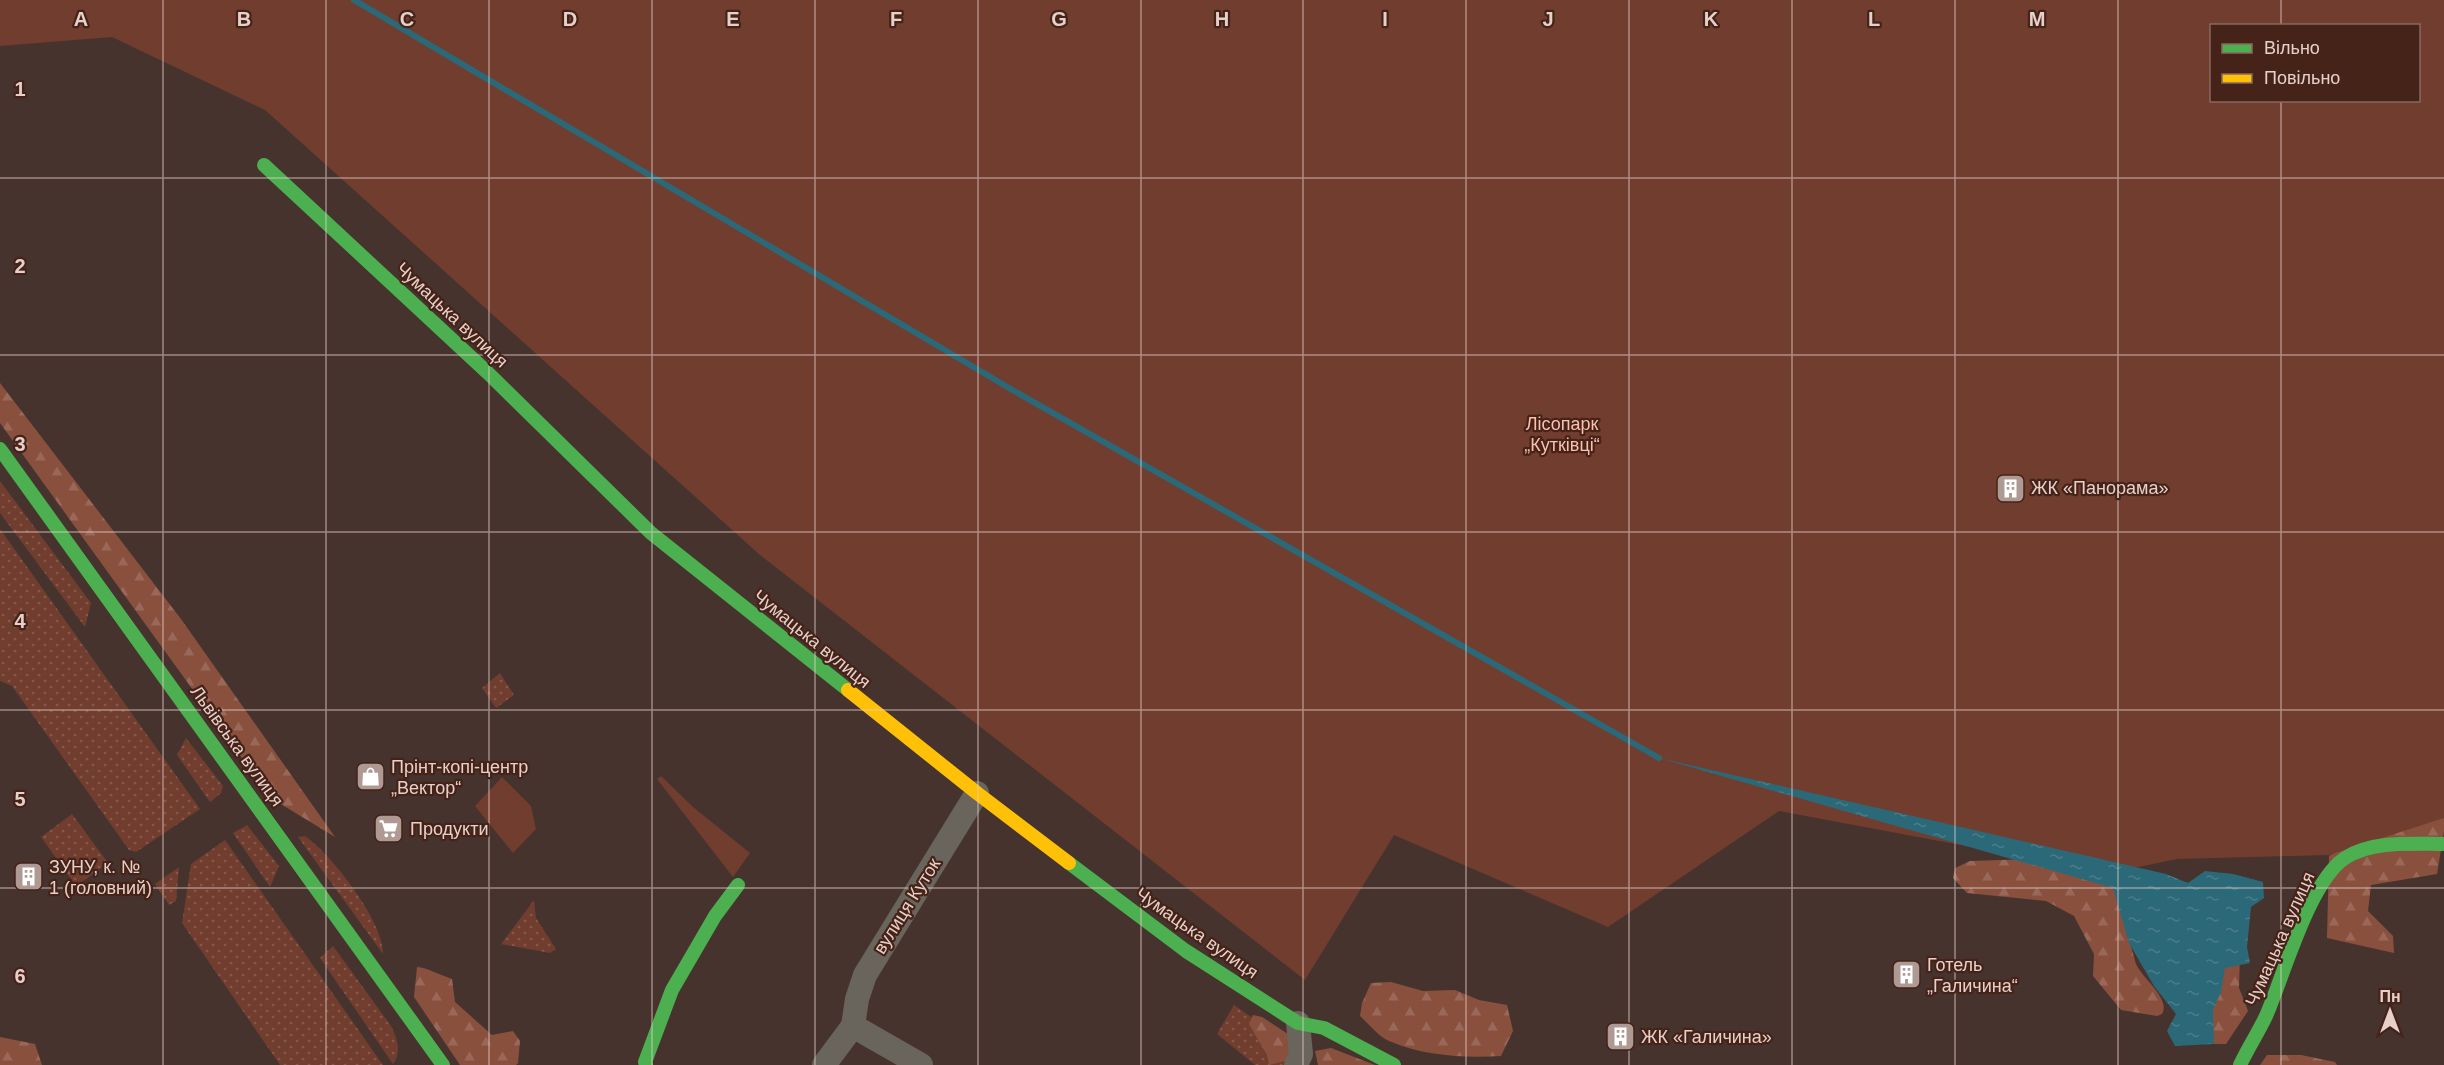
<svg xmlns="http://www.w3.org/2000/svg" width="2444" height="1065" viewBox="0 0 2444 1065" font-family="Arial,sans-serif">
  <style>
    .grass { fill: url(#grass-dots) }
    .forest { fill: url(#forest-firs) }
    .green { fill: #713d2e; fill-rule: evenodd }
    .water { fill: url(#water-ripples) }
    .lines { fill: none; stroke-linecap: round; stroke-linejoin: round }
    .stream { stroke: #2b6978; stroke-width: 6 }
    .street { stroke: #69645c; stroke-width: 24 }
    .fast { stroke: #4caf50; stroke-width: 14 }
    .slow { stroke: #ffc107; stroke-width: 14 }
    .grid { fill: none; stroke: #e7d0c9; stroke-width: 1.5; stroke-opacity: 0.55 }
    .labels { text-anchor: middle; stroke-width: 4.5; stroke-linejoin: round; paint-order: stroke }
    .street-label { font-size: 18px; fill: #e7d0c9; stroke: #452319 }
    .park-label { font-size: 18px; fill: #fbbfad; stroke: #452319 }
    .poi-label { font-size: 18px; fill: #e7d0c9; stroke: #452319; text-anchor: start }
    .grid-label { font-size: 20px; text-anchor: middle; font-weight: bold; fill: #e7d0c9; stroke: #452319; stroke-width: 4.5; stroke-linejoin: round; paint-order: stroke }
  </style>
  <defs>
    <pattern id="grass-dots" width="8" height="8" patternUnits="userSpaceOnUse" patternTransform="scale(1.5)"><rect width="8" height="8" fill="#713d2e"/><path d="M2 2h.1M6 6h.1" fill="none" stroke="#85584b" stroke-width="1.8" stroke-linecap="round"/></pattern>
    <pattern id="forest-firs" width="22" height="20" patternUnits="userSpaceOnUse" patternTransform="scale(1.5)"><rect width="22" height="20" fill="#8a503e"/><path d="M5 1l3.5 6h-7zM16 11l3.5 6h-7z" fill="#9a6859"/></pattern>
    <pattern id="water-ripples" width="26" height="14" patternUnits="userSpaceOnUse" patternTransform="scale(1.5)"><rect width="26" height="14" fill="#2b6978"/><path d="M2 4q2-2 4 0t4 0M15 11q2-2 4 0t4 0" fill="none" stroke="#4a7d8a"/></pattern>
  </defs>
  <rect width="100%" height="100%" fill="#46332e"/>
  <g class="grass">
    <path d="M0,481L91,603L85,627L0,513Z"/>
    <path d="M0,529L200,809L136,852L129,850L12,686L0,681Z"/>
    <path d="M500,673L514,695L496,708L482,688Z"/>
    <path d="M186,738L223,786L221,793L210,802L177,755Z"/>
    <path d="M72,814L108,863L76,886L41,837Z"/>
    <path d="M247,825L279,866L270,887L233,833Z"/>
    <path d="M305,836C332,855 383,921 383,954L298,837Z"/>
    <path d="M225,840L383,1065H280L182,923L191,864Z"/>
    <path d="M179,867L176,901L169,905L155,884Z"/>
    <path d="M534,900L536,918L556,949L550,953L501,944Z"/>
    <path d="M333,946L391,1026C397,1038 402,1052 393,1064L320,958Z"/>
    <path d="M1234,1005L1294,1047L1285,1065H1255L1217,1034Z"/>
  </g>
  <g class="forest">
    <path d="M0,383L181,619L335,837L271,798L0,423Z"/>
    <path d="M2444,783V831L2437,874L2371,885L2368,911L2393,936L2394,953L2327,938L2329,856Z"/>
    <path d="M2032,859L2110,873L2136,964C2142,978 2171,999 2162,1014L2157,1016L2121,1010L2093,976L2094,954L2074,916L2046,901L1967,893L1953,878L1955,868L1970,861Z"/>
    <path d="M2240,952L2239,988L2248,1011L2226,1044H2214L2207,1034L2214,962Z"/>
    <path d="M417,967C426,967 442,976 452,979L455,1002L492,1035L513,1031L520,1041L518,1063L516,1065H460L414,997Z"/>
    <path d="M1391,982L1423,991L1455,990L1479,1000L1507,1005L1513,1031L1501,1056C1464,1058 1423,1056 1389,1041C1379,1037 1369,1024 1360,1016L1362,1003L1371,983Z"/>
    <path d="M1253,1015L1262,1017L1291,1036L1294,1055L1285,1061L1269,1065L1267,1055L1249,1024Z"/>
    <path d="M0,1037L35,1044L42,1065H0Z"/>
    <path d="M1331,1048L1375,1065H1318L1315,1051Z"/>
    <path d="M2267,1055H2301L2335,1062L2337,1065H2260Z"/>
  </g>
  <g class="green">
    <path d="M0,0H2444V818L2329,855L2177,859L2110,873L1779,811L1608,927L1394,835L1305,980L760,555L265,110L112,37L0,46ZM2212,26H2418V100H2212Z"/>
    <path d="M661,776L693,807L750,853L733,877L657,779Z"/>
    <path d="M502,777L531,806L536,829L513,853L475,806Z"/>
  </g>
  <path class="water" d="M1659,758L2166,874L2188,883L2205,871L2233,874L2263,882L2264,898L2251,907L2247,947L2250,963L2225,968L2221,992L2213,1010L2214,1044L2175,1046L2167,1031L2176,1014L2154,986L2129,943L2113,888Z"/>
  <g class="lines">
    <path class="stream" d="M354,0L1009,388L1659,758"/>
    <g class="street">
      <path d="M824,1065L853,1026"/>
      <path d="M921,1065L853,1026L857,999L865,975L977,793"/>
      <path d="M1296,1065L1301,1054L1298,1023"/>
    </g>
    <g class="fast">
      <path d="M264,165L488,373L651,533L848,690"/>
      <path d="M0,449L443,1065"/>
      <path d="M1069,863L1186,951L1298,1023L1324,1028L1394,1065"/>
      <path d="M646,1065L645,1062L672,990L715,916L738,885"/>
      <path d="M2240,1065C2248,1048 2258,1033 2266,1016C2284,975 2309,882 2345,858C2372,840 2413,844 2444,844"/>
    </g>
    <path class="slow" d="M848,690L977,793L1069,863"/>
  </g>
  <path class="grid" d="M163,0V1065M326,0V1065M489,0V1065M652,0V1065M815,0V1065M978,0V1065M1141,0V1065M1303,0V1065M1466,0V1065M1629,0V1065M1792,0V1065M1955,0V1065M2118,0V1065M2281,0V26M2281,100V1065M0,178H2444M0,355H2444M0,532H2444M0,710H2444M0,888H2444"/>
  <defs>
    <symbol id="building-square" viewBox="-11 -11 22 22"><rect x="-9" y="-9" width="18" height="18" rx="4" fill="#af9993" stroke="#452319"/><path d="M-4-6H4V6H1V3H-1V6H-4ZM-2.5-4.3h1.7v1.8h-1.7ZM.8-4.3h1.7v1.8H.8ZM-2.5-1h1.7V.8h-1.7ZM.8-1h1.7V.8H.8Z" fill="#fff"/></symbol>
    <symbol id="shop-square" viewBox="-11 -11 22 22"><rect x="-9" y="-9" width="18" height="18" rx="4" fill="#af9993" stroke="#452319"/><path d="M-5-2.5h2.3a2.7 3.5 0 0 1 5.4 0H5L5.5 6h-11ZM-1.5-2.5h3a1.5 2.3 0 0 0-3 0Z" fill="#fff"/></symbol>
    <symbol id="supermarket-square" viewBox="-11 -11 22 22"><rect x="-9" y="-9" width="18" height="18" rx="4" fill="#af9993" stroke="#452319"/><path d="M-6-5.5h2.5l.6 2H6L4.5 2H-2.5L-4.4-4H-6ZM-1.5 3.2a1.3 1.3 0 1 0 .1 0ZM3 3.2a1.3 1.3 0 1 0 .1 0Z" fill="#fff"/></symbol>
  </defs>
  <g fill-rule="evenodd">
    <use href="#building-square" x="1994" y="472" width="33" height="33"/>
    <use href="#shop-square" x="354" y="760" width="33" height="33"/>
    <use href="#supermarket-square" x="372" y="812" width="33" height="33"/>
    <use href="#building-square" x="12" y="860" width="33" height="33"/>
    <use href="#building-square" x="1890" y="958" width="33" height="33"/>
    <use href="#building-square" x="1604" y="1020" width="33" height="33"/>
  </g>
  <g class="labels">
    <g class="street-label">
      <text transform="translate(452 315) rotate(43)" y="6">Чумацька вулиця</text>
      <text transform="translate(812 639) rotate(39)" y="6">Чумацька вулиця</text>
      <text transform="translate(237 746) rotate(54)" y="6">Львівська вулиця</text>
      <text transform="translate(907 906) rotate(-58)" y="6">вулиця Куток</text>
      <text transform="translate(1197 933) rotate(35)" y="6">Чумацька вулиця</text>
      <text transform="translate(2280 939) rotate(-66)" y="6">Чумацька вулиця</text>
    </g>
    <g class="park-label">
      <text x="1562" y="430">Лісопарк<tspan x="1562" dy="21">„Кутківці“</tspan></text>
    </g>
    <g class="poi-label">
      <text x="2031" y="494">ЖК «Панорама»</text>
      <text x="391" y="773">Прінт-копі-центр<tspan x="391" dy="21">„Вектор“</tspan></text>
      <text x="410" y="835">Продукти</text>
      <text x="49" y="873">ЗУНУ, к. №<tspan x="49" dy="21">1 (головний)</tspan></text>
      <text x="1927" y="971">Готель<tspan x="1927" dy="21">„Галичина“</tspan></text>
      <text x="1641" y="1043">ЖК «Галичина»</text>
    </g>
  </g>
  <g class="grid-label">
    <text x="81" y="26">A</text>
    <text x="244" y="26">B</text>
    <text x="407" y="26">C</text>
    <text x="570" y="26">D</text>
    <text x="733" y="26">E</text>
    <text x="896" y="26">F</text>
    <text x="1059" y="26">G</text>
    <text x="1222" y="26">H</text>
    <text x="1385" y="26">I</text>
    <text x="1548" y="26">J</text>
    <text x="1711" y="26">K</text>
    <text x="1874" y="26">L</text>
    <text x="2037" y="26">M</text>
    <text x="20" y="96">1</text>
    <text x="20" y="273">2</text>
    <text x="20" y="451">3</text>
    <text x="20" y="628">4</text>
    <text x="20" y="806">5</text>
    <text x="20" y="983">6</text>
  </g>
  <rect x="2210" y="24" width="210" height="78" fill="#452319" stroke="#86685f" stroke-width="1.5"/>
  <rect x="2222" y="44" width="30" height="9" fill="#4caf50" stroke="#86685f" stroke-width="1.5"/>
  <text x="2264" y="54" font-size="18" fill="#e7d0c9">Вільно</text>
  <rect x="2222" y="74" width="30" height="9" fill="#ffc107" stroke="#86685f" stroke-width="1.5"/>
  <text x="2264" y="84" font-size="18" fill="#e7d0c9">Повільно</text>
  <g transform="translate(2390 1011)" stroke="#452319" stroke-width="4.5" paint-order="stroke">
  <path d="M0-4.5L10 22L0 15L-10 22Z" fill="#e7d0c9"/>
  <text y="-9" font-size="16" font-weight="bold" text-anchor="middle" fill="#e7d0c9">Пн</text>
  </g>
</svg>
